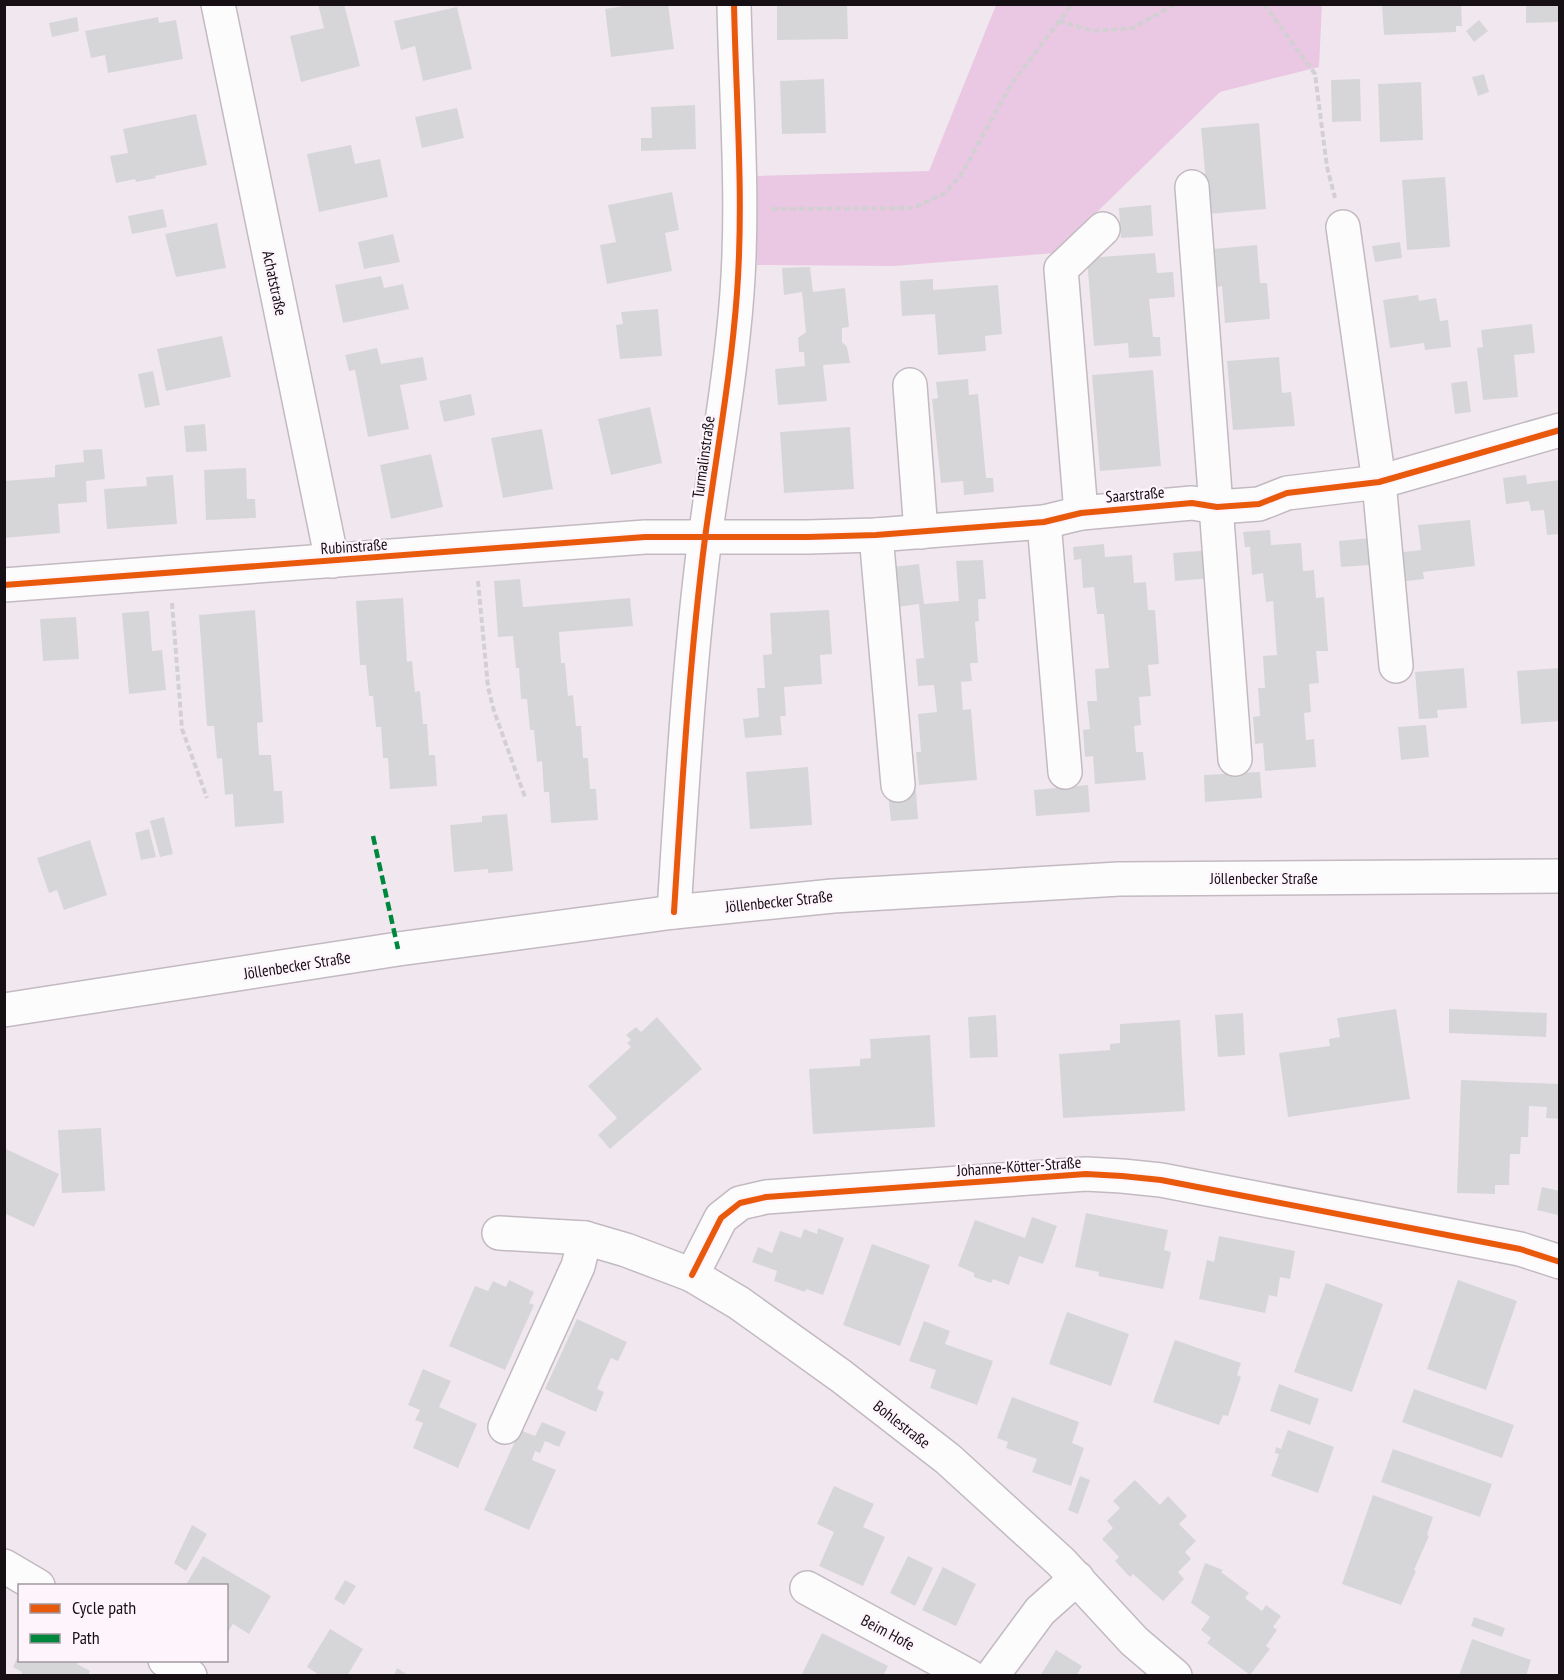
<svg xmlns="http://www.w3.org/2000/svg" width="1564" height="1680" viewBox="0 0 1564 1680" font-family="'PT Sans Narrow',sans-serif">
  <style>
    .green { fill: #eac8e3 }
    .building { fill: #d6d6d9 }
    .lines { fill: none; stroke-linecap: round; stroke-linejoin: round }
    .minor-casing { stroke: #c2bac0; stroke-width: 36 }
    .major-casing { stroke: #c2bac0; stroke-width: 36 }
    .path { stroke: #d2d0d2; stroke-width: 4; stroke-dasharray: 6 3; stroke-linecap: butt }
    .minor { stroke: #fdfcfd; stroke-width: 33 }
    .major { stroke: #fdfcfd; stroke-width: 33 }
    .quiet { stroke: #00873e; stroke-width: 4.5; stroke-dasharray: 9 4.5; stroke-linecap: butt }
    .cycleway-casing { stroke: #fef4fc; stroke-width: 10 }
    .cycleway { stroke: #e8590c; stroke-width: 6 }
    .labels { text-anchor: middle; stroke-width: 4.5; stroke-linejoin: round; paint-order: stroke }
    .street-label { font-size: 16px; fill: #161015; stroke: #fef4fc }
  </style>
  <rect width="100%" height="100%" fill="#f1e8ef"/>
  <path class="green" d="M996,5H1322L1319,67L1220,92L1055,253L894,266L757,265L756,176L929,171Z"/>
  <g class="building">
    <path d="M318,4H344L360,66L301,82L290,36L324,28Z"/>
    <path d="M636,4H668L674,49L611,57L605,9Z"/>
    <path d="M777,4H847L848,39L777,40Z"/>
    <path d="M1526,4H1560V22L1526,23Z"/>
    <path d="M1382,5H1461L1462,26H1456V32L1384,35Z"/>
    <path d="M457,7L472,69L423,81L415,46L401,50L394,21Z"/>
    <path d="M77,17L79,31L52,37L49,23Z"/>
    <path d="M158,17L159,23L176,20L183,59L108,73L105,55L91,58L85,31Z"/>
    <path d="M1479,20L1488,31L1474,42L1466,31Z"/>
    <path d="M1484,74L1489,92L1478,96L1472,77Z"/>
    <path d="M824,79L826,133L782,134L780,81Z"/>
    <path d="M1360,79L1361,121L1332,122L1331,80Z"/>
    <path d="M1421,82L1423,140L1380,142L1378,84Z"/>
    <path d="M695,105L696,149L641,151V138H652L651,107Z"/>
    <path d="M457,108L464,138L422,148L415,117Z"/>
    <path d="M196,114L207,165L155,176L156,178L136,182L135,179L116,183L110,156L128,153L123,129Z"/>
    <path d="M1259,123L1266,209L1209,214L1201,128Z"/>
    <path d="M351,145L355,164L380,159L388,197L319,212L307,154Z"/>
    <path d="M1445,177L1450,247L1407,250L1402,180Z"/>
    <path d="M672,192L679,230L665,233L672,271L607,284L600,245L616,242L608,205Z"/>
    <path d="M1151,205L1153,236L1121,238L1119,208Z"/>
    <path d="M163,209L167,227L132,234L128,216Z"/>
    <path d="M217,223L226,268L176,277L165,234Z"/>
    <path d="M393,234L400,262L364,269L358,242Z"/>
    <path d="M1400,242L1402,258L1375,262L1372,246Z"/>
    <path d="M1257,245L1260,283H1267L1270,319L1225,323L1222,286L1216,287L1213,249Z"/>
    <path d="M1155,253L1157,273L1173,272L1175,297L1149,299L1153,337H1160L1161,356L1129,358L1128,343L1094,346L1087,258Z"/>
    <path d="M810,267L813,292L845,288L849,327L842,328V342L847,347L850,363L823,365L827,401L778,405L775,369L805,366L804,352H799L798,338L806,332L802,292L784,295L782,268Z"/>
    <path d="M381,276L384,288L403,284L409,309L343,323L335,285Z"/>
    <path d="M933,279V290L998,285L1002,334L985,336L986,351L938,355L935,314L902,316L900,281Z"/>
    <path d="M1418,295L1419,301L1436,298L1440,321L1448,320L1451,347L1425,350L1424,343L1390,348L1383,300Z"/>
    <path d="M658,309L662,356L620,359L616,325L623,324L621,312Z"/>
    <path d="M1532,324L1535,353L1514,355L1518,397L1483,400L1477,348L1483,347L1481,330Z"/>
    <path d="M222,336L231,377L166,391L157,349Z"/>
    <path d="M377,348L381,364L423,357L427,380L400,385L409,429L368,437L355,370L349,371L345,355Z"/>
    <path d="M1279,357L1282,393L1291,392L1295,426L1233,430L1227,361Z"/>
    <path d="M1153,370L1161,466L1100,471L1092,375Z"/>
    <path d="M153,371L160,405L145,408L138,374Z"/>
    <path d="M968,379L969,395L978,394L986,478H993L994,492L964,495L963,481L941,483L932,399L938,398L936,382Z"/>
    <path d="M1467,381L1471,412L1455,414L1451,383Z"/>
    <path d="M471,394L475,415L444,422L439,401Z"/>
    <path d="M650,407L662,463L611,475L598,419Z"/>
    <path d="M205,424L207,451L186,452L184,426Z"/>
    <path d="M850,427L854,489L784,493L780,432Z"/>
    <path d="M542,429L553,489L503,498L491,438Z"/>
    <path d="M102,449L105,479L86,481L87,502L58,504L60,533L4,538V481L55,477V465L84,462L83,450Z"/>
    <path d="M431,454L443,507L391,519L380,465Z"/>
    <path d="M246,468L247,499H255L256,518L206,520L204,470Z"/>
    <path d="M173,475L177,524L107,529L104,489L147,486L146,477Z"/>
    <path d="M1526,475L1527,484L1560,480V534L1547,535L1544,510L1531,511L1529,501L1506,504L1503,478Z"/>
    <path d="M1470,520L1475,566L1423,572L1424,579L1398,582L1395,553L1421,550L1418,525Z"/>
    <path d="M1270,530L1271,545L1301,543L1303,571L1314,570L1316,598L1324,597L1328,651H1316L1319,683L1309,684L1311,712L1304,713L1306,740L1314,739L1316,767L1265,771L1263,743L1255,744L1253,717L1260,716L1258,688H1265L1263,656L1277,655L1273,601L1266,602L1263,573L1252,575L1250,547H1245L1243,532Z"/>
    <path d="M1381,537L1382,564L1341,567L1339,541Z"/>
    <path d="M1104,544L1105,557L1132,555L1134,583L1146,582L1148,610H1155L1159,664L1148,665L1151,696L1139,697L1141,725L1134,726L1136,752H1143L1146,780L1095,784L1093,756L1085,757L1083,730L1090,729L1087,701H1097L1095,669L1109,668L1104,614H1097L1094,587L1083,588L1081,559L1074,560L1073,547Z"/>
    <path d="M1212,550L1214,578L1175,581L1173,553Z"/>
    <path d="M983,560L986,599H978L979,621L975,622L978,663H970L972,681L961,682L963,710L971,709L977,780L919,785L916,752H921L918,714L937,712L934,685L918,686L916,659L924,658L919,604L897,607L893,567L919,564L924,604L959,601L956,561Z"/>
    <path d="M520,579L523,607L630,598L633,626L559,632L561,663H565L568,696L573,695L576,726H581L583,758H588L590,789H596L598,820L551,823L549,792H544L542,761L537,762L534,730H530L527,699H521L519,668H516L513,636L498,637L494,581Z"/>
    <path d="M403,598L407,662L412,661L415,692L420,691L423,724H427L429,755H435L437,786L390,789L388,758H383L381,727H376L373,696H369L366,665H360L356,601Z"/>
    <path d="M255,610L263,722L257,723L259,755H271L274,791H282L284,823L235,827L233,794L225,795L222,758L217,759L214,726H207L199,615Z"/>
    <path d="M829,610L832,654L820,655L822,684L784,687L786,716H780L782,735L745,738L743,719L759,717L757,688H765L763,655L772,654L770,613Z"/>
    <path d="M149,611L152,651L162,650L166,690L129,694L122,613Z"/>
    <path d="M76,617L79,659L43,661L40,619Z"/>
    <path d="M1464,668L1467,708L1437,710L1438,718L1419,719L1415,672Z"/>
    <path d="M1560,668V721L1521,724L1517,671Z"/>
    <path d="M1426,725L1429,757L1401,760L1398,727Z"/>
    <path d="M808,767L812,825L750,829L746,772Z"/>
    <path d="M1260,772L1262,798L1205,802L1204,775Z"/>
    <path d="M1088,785L1090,812L1036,816L1034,790Z"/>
    <path d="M916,791L918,819L891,821L888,794Z"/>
    <path d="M507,814L513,871L488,873V869L454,872L450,825L482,822V816Z"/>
    <path d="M164,817L173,854L160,857L150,821Z"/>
    <path d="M149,829L156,857L141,860L135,833Z"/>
    <path d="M90,840L107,895L64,910L57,890L49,893L37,858Z"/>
    <path d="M1396,1009L1410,1099L1288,1117L1279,1053L1330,1046L1329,1039L1340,1037L1337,1018Z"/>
    <path d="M1449,1009L1547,1013L1546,1037L1449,1033Z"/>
    <path d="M1243,1013L1245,1055L1218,1057L1215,1015Z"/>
    <path d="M996,1015L998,1057L970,1058L968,1017Z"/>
    <path d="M657,1017L702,1069L610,1149L598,1135L617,1118L588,1086L631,1047L627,1043L631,1040L626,1035L636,1027L641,1032Z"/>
    <path d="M1180,1020L1185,1111L1063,1118L1059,1054L1110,1050V1044L1120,1043V1024Z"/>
    <path d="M930,1035L935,1127L813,1134L809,1069L860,1066V1059L871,1058L870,1039Z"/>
    <path d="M1461,1080L1560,1084V1119L1546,1118L1547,1107L1529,1106L1528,1137H1521L1520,1154H1510L1509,1185H1495V1194L1457,1193Z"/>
    <path d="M101,1128L105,1191L62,1193L58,1130Z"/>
    <path d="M6,1149L59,1174L34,1227L4,1213Z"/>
    <path d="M1542,1187L1560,1191L1558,1215L1537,1210Z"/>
    <path d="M1086,1213L1168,1230L1164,1250L1171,1252L1163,1289L1098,1276L1099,1272L1075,1267Z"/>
    <path d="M1032,1217L1057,1226L1043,1264L1019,1256L1009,1285L993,1279L991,1283L974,1277V1273L958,1266L975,1220L1025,1238Z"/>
    <path d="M818,1228L844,1238L823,1295L806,1289L805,1292L774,1281L777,1271L752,1262L758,1247L772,1253L780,1231L801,1238L804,1229L817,1234Z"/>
    <path d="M1219,1236L1295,1251L1290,1279L1280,1277L1277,1297L1269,1295L1265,1313L1199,1299L1207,1260L1214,1262Z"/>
    <path d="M872,1244L930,1265L900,1346L843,1325Z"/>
    <path d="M509,1280L534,1292L529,1303L534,1305L505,1370L449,1346L475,1286L488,1291L493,1281L506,1287Z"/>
    <path d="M1458,1280L1517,1301L1486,1390L1427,1369Z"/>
    <path d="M1326,1283L1383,1304L1352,1392L1294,1372Z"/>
    <path d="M1067,1312L1129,1334L1111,1386L1049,1364Z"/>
    <path d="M577,1319L627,1342L618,1361L611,1358L602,1377L597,1389L604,1392L596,1412L545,1389Z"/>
    <path d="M924,1321L950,1331L945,1344L993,1361L977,1405L930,1388L936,1370L909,1361Z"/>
    <path d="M1175,1340L1241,1363L1237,1375L1241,1377L1228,1416L1223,1415L1219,1425L1153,1402Z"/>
    <path d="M423,1369L451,1381L439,1407L477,1424L458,1468L413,1448L423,1423L415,1420L420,1410L408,1405Z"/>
    <path d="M1279,1384L1319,1399L1310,1425L1270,1411Z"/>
    <path d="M1414,1389L1514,1425L1502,1458L1402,1422Z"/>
    <path d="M1012,1397L1079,1422L1072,1443L1084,1448L1071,1486L1032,1472L1037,1459L1006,1448L1008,1442L997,1438Z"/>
    <path d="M542,1422L566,1432L559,1447L545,1441L540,1453L535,1451L532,1460L556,1470L529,1530L484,1510L520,1430L535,1436Z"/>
    <path d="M1288,1430L1334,1447L1318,1493L1271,1476L1279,1454L1275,1453L1276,1447L1281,1449Z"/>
    <path d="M1393,1449L1492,1484L1480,1517L1381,1482Z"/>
    <path d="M1080,1476L1090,1480L1078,1514L1068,1510Z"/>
    <path d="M1135,1480L1160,1505L1168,1496L1187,1516L1179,1524L1196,1541L1185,1552L1191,1559L1178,1572L1184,1579L1163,1601L1133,1574L1130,1577L1115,1561L1119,1557L1102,1539L1113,1528L1107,1521L1120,1508L1113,1501Z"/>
    <path d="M834,1486L874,1504L863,1527L885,1537L863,1586L819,1566L834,1532L817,1524Z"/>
    <path d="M1373,1495L1433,1517L1427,1535L1429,1536L1414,1570L1416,1571L1401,1605L1342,1584Z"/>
    <path d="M192,1525L207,1534L186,1571L174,1563Z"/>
    <path d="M203,1556L271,1596L249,1634L233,1624L226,1635V1586H191L187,1583Z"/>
    <path d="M908,1556L933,1568L915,1606L890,1593Z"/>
    <path d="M1205,1563L1223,1570L1221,1572L1249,1593L1245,1598L1262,1611L1266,1605L1281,1616L1273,1627L1277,1630L1266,1646L1270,1649L1250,1675L1207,1643L1211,1638L1201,1630L1210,1617L1191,1603Z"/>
    <path d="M943,1567L976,1584L956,1626L922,1610Z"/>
    <path d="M345,1580L356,1586L344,1605L334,1599Z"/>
    <path d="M1474,1617L1505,1628L1502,1637L1471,1626Z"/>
    <path d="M330,1629L363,1649L347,1676H321L307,1667Z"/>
    <path d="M822,1633L888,1666L883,1676H801Z"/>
    <path d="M1472,1639L1531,1660L1526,1676H1459Z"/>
    <path d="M1056,1650L1082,1666L1076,1676H1040Z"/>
    <path d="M20,1652V1660H80L77,1664L90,1671L88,1676H21L22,1672L13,1667Z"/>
    <path d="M397,1668L409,1676H394Z"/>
  </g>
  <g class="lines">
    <defs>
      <g id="minor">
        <path d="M218,4L332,561"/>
        <path d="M1192,187L1235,759"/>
        <path d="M1343,227L1379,482L1396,666"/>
        <path d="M910,385L921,532"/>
        <path d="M1081,513L1061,269L1103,229"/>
        <path d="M1044,522L1065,772"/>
        <path d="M876,535L898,785"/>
        <path d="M4,585L645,537H808L876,535L1044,522L1081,513L1192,503L1217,507L1259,504L1287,493L1379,482L1560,430"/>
        <path d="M674,912C682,787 689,662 705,538C716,456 731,375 737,293C744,197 736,100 734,4"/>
        <path d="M499,1233L585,1238L626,1250L692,1275L739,1303L841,1376L948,1459L1061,1562L1134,1641L1175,1676"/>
        <path d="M692,1275L721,1218L740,1203L766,1197L1086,1174L1122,1176L1161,1180L1520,1249L1560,1262"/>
        <path d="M505,1427L578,1266L585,1238"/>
        <path d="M4,1566L38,1586"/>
        <path d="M807,1588L969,1676"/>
        <path d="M165,1660L190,1676"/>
        <path d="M992,1676L1040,1611L1077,1578"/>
      </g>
      <path id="major" d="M4,1010L398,949L674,912L833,896L1119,879L1560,876"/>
    </defs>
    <use href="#minor" class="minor-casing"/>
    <use href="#major" class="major-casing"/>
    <g class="path">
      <path d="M1264,4L1315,74L1327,167L1335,198"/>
      <path d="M1059,21L1093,31L1133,28L1175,4"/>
      <path d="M772,209L913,208L945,193L961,175L1010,86L1072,4"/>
      <path d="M478,581L488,687L494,711L525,797"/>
      <path d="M172,603L182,729L207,798"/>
    </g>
    <use href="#minor" class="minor"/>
    <use href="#major" class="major"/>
    <path class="quiet" d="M373,836L398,949"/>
    <defs>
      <g id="cycleway">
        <path d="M4,585L645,537H808L876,535L1044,522L1081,513L1192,503L1217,507L1259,504L1287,493L1379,482L1560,430"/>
        <path d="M674,912C682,787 689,662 705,538C716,456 731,375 737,293C744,197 736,100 734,4"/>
        <path d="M692,1275L721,1218L740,1203L766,1197L1086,1174L1122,1176L1161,1180L1520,1249L1560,1262"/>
      </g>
    </defs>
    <use href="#cycleway" class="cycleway-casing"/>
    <use href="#cycleway" class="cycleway"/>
  </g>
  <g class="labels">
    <g class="street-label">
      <text transform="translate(275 283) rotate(78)" y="6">Achatstraße</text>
      <text transform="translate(703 457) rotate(-82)" y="6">Turmalinstraße</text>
      <text transform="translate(1135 494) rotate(-5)" y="6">Saarstraße</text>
      <text transform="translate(354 546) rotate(-4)" y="6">Rubinstraße</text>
      <text x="1264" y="884">Jöllenbecker Straße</text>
      <text transform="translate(779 901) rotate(-6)" y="6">Jöllenbecker Straße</text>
      <text transform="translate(297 965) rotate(-9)" y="6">Jöllenbecker Straße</text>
      <text transform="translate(1019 1166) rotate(-4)" y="6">Johanne-Kötter-Straße</text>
      <text transform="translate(902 1424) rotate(38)" y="6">Bohlestraße</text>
      <text transform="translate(888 1632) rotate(28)" y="6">Beim Hofe</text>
    </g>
  </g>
  <rect width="1564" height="1680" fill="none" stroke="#161015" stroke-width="12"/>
  <rect x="18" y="1584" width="210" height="78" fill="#fef4fc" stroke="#a199a0" stroke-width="1.5"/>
  <rect x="30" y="1604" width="30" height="9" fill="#e8590c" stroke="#a199a0" stroke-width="1.5"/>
  <text x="72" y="1614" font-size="18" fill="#161015">Cycle path</text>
  <rect x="30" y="1634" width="30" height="9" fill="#00873e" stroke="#a199a0" stroke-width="1.5"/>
  <text x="72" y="1644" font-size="18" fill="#161015">Path</text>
</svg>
